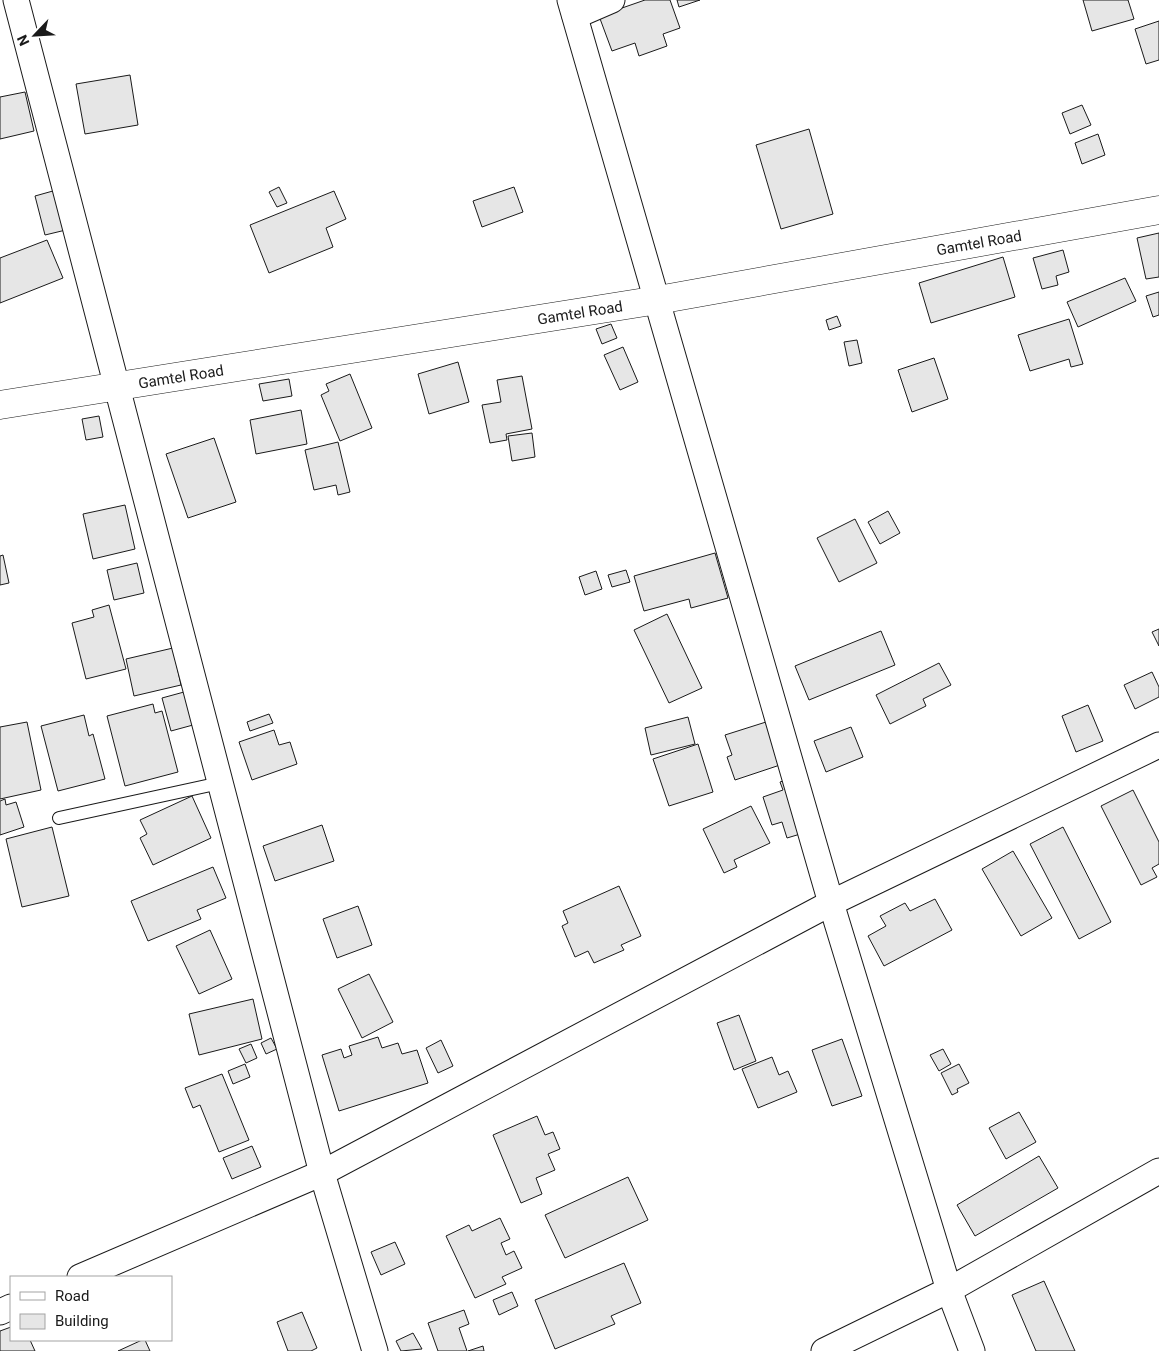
<svg xmlns="http://www.w3.org/2000/svg" width="1159" height="1351" viewBox="0 0 1159 1351" font-family="Roboto,sans-serif">
  <style>
    .building { fill: #e6e6e6; stroke: #1a1a1a }
    .lines { fill: none; stroke-linecap: round; stroke-linejoin: round }
    .lane-casing { stroke: #1a1a1a; stroke-width: 14 }
    .street-casing { stroke: #1a1a1a; stroke-width: 27 }
    .secondary-casing { stroke: #1a1a1a; stroke-width: 29 }
    .lane { stroke: #fff; stroke-width: 12 }
    .street { stroke: #fff; stroke-width: 25 }
    .secondary { stroke: #fff; stroke-width: 28 }
    .labels { text-anchor: middle; stroke-width: 4; stroke-linejoin: round; paint-order: stroke }
    .street-label { font-size: 15px; fill: #1a1a1a; stroke: #fff }
  </style>
  <rect width="100%" height="100%" fill="#fff"/>
  <g class="building">
    <path d="M645,0H670L680,28L663,34L667,46L639,56L635,43L612,51L599,16Z"/>
    <path d="M677,0H700L679,7Z"/>
    <path d="M1083,0H1128L1134,19L1092,31Z"/>
    <path d="M1159,21V60L1146,64L1135,29Z"/>
    <path d="M130,75L138,125L85,134L76,84Z"/>
    <path d="M25,92L34,131L0,139V97Z"/>
    <path d="M1082,105L1091,125L1070,134L1062,113Z"/>
    <path d="M809,129L833,214L781,229L756,145Z"/>
    <path d="M1098,134L1105,155L1082,164L1075,143Z"/>
    <path d="M279,187L287,203L277,207L269,192Z"/>
    <path d="M514,187L523,212L482,227L473,201Z"/>
    <path d="M60,189L70,229L45,235L35,196Z"/>
    <path d="M334,191L346,219L326,228L333,247L269,273L250,225Z"/>
    <path d="M1159,233V277L1146,279L1137,238Z"/>
    <path d="M47,240L63,278L0,303V258Z"/>
    <path d="M1063,250L1069,272L1056,276L1058,285L1042,289L1033,258Z"/>
    <path d="M1003,257L1015,297L931,323L919,283Z"/>
    <path d="M1125,278L1136,301L1078,327L1067,302Z"/>
    <path d="M1159,292V315L1153,317L1146,296Z"/>
    <path d="M837,316L841,326L829,330L826,320Z"/>
    <path d="M1069,319L1083,364L1071,367L1069,359L1030,371L1018,335Z"/>
    <path d="M611,324L617,338L602,344L596,329Z"/>
    <path d="M857,340L862,363L849,366L844,342Z"/>
    <path d="M623,347L638,382L620,390L604,355Z"/>
    <path d="M934,358L948,399L912,412L898,370Z"/>
    <path d="M458,362L469,402L429,414L418,374Z"/>
    <path d="M350,374L372,428L340,441L321,395L329,391L326,384Z"/>
    <path d="M522,376L532,429L506,434L507,440L490,443L482,405L501,402L497,380Z"/>
    <path d="M289,379L292,396L263,401L259,384Z"/>
    <path d="M301,410L307,444L256,454L250,420Z"/>
    <path d="M99,416L103,437L86,440L82,419Z"/>
    <path d="M532,433L535,457L512,461L508,436Z"/>
    <path d="M214,438L236,502L188,518L166,454Z"/>
    <path d="M338,442L350,492L338,495L336,485L314,490L305,450Z"/>
    <path d="M125,505L135,549L93,559L83,514Z"/>
    <path d="M888,511L900,533L880,544L868,522Z"/>
    <path d="M855,519L877,563L839,582L817,538Z"/>
    <path d="M715,553L728,598L691,608L689,599L644,611L634,576Z"/>
    <path d="M3,555L9,583L0,585V556Z"/>
    <path d="M137,563L144,593L114,600L107,570Z"/>
    <path d="M626,570L630,582L612,587L608,575Z"/>
    <path d="M596,571L602,589L585,595L579,577Z"/>
    <path d="M109,605L126,669L86,679L72,623L94,617L92,610Z"/>
    <path d="M667,614L702,688L669,703L634,630Z"/>
    <path d="M1159,629V646L1152,632Z"/>
    <path d="M881,631L895,665L809,700L795,666Z"/>
    <path d="M173,648L181,685L134,696L126,659Z"/>
    <path d="M939,663L951,685L923,699L926,706L890,724L876,695Z"/>
    <path d="M1152,672L1159,687V697L1135,709L1124,685Z"/>
    <path d="M184,692L193,725L171,731L162,698Z"/>
    <path d="M153,704L155,713L162,711L178,772L125,786L107,716Z"/>
    <path d="M1088,705L1103,741L1076,752L1062,716Z"/>
    <path d="M269,714L273,723L250,731L247,722Z"/>
    <path d="M84,715L89,736L93,734L105,779L58,791L41,726Z"/>
    <path d="M688,717L695,744L651,755L645,728Z"/>
    <path d="M27,722L41,790L0,799V727Z"/>
    <path d="M766,722L780,765L735,780L727,757L732,755L725,735Z"/>
    <path d="M851,727L863,757L826,772L814,741Z"/>
    <path d="M274,730L279,745L290,742L297,764L252,780L239,742Z"/>
    <path d="M698,744L713,792L669,806L653,759Z"/>
    <path d="M789,779L807,832L787,838L782,822L772,825L763,797L783,790L780,782Z"/>
    <path d="M1133,790L1159,842V864L1152,868L1157,877L1141,885L1101,806Z"/>
    <path d="M192,796L211,838L153,865L140,838L147,834L140,820Z"/>
    <path d="M5,799L6,805L16,802L24,827L0,835V801Z"/>
    <path d="M751,806L770,843L734,860L737,867L724,873L703,829Z"/>
    <path d="M322,825L334,861L275,881L263,846Z"/>
    <path d="M52,827L69,896L22,907L6,839Z"/>
    <path d="M1063,827L1111,922L1079,939L1030,844Z"/>
    <path d="M1013,851L1052,918L1021,936L982,869Z"/>
    <path d="M213,867L226,898L197,910L201,919L148,941L131,901Z"/>
    <path d="M619,886L641,936L621,945L624,950L594,963L588,951L575,957L562,926L568,923L563,911Z"/>
    <path d="M935,899L952,930L884,966L868,936L886,926L880,916L905,903L910,911Z"/>
    <path d="M358,906L372,945L337,958L323,919Z"/>
    <path d="M210,930L232,979L199,994L176,946Z"/>
    <path d="M369,974L393,1022L362,1038L338,989Z"/>
    <path d="M253,999L262,1039L199,1055L189,1014Z"/>
    <path d="M739,1015L756,1061L734,1070L717,1023Z"/>
    <path d="M378,1037L382,1048L398,1043L402,1054L417,1050L428,1083L339,1111L322,1055L341,1049L344,1058L352,1055L349,1046Z"/>
    <path d="M271,1038L277,1049L266,1054L261,1043Z"/>
    <path d="M842,1039L862,1096L832,1106L812,1050Z"/>
    <path d="M441,1040L453,1066L438,1073L426,1048Z"/>
    <path d="M251,1044L257,1058L246,1063L239,1049Z"/>
    <path d="M943,1049L951,1064L939,1071L930,1055Z"/>
    <path d="M772,1057L779,1075L788,1071L797,1092L758,1108L742,1069Z"/>
    <path d="M245,1064L250,1077L233,1084L228,1071Z"/>
    <path d="M959,1064L969,1083L957,1089L958,1092L952,1095L941,1073Z"/>
    <path d="M222,1074L249,1140L219,1152L200,1105L193,1108L185,1088Z"/>
    <path d="M1019,1112L1036,1142L1006,1159L989,1128Z"/>
    <path d="M537,1116L545,1135L553,1132L560,1149L548,1154L555,1170L536,1178L542,1194L521,1203L493,1135Z"/>
    <path d="M252,1146L261,1167L232,1179L223,1158Z"/>
    <path d="M1039,1156L1058,1188L975,1236L957,1205Z"/>
    <path d="M628,1177L648,1220L565,1258L545,1215Z"/>
    <path d="M500,1218L510,1239L501,1243L506,1255L514,1251L522,1268L502,1277L506,1284L475,1298L446,1236L469,1225L472,1231Z"/>
    <path d="M395,1242L405,1264L381,1275L371,1252Z"/>
    <path d="M624,1263L641,1303L611,1316L615,1324L555,1349L535,1300Z"/>
    <path d="M1044,1281L1075,1351H1036L1012,1295Z"/>
    <path d="M512,1292L518,1306L499,1315L493,1300Z"/>
    <path d="M464,1310L469,1324L459,1328L467,1351H438L428,1323Z"/>
    <path d="M302,1312L317,1348L311,1351H288L277,1322Z"/>
    <path d="M11,1327V1340H30L35,1351H0V1331Z"/>
    <path d="M413,1333L422,1349L401,1351L396,1341Z"/>
    <path d="M142,1340H145L150,1351H118Z"/>
    <path d="M483,1346L484,1351H468Z"/>
  </g>
  <g class="lines">
    <defs>
      <path id="lane" d="M59,818L220,783"/>
      <g id="street">
        <path d="M16,0L322,1173L375,1351"/>
        <path d="M570,0L831,903L949,1290L972,1351"/>
        <path d="M575,16L612,0"/>
        <path d="M80,1277L322,1173L831,903L1159,745"/>
        <path d="M0,1312L11,1307"/>
        <path d="M824,1351L949,1290L1159,1171"/>
      </g>
      <path id="secondary" d="M0,405L658,300L1159,210"/>
    </defs>
    <use href="#lane" class="lane-casing"/>
    <use href="#street" class="street-casing"/>
    <use href="#secondary" class="secondary-casing"/>
    <use href="#lane" class="lane"/>
    <use href="#street" class="street"/>
    <use href="#secondary" class="secondary"/>
  </g>
  <g class="labels">
    <g class="street-label">
      <text transform="translate(979 243) rotate(-10)" y="5">Gamtel Road</text>
      <text transform="translate(580 313) rotate(-9)" y="5">Gamtel Road</text>
      <text transform="translate(181 377) rotate(-9)" y="5">Gamtel Road</text>
    </g>
  </g>
  <rect x="10" y="1276" width="162" height="65" fill="#ffffff" stroke="#a3a3a3"/>
  <rect x="20" y="1292" width="25" height="8" fill="#ffffff" stroke="#a3a3a3"/>
  <text x="55" y="1301" font-size="15" fill="#1a1a1a">Road</text>
  <rect x="20" y="1314" width="25" height="15" fill="#e6e6e6" stroke="#a3a3a3"/>
  <text x="55" y="1326" font-size="15" fill="#1a1a1a">Building</text>
  <g transform="translate(35 35) rotate(245)" stroke="#ffffff" stroke-width="4" paint-order="stroke">
  <path d="M0-4L9 19L0 12L-9 19Z" fill="#1a1a1a"/>
  <text y="-8" font-size="14" font-weight="bold" text-anchor="middle" fill="#1a1a1a">N</text>
  </g>
</svg>
